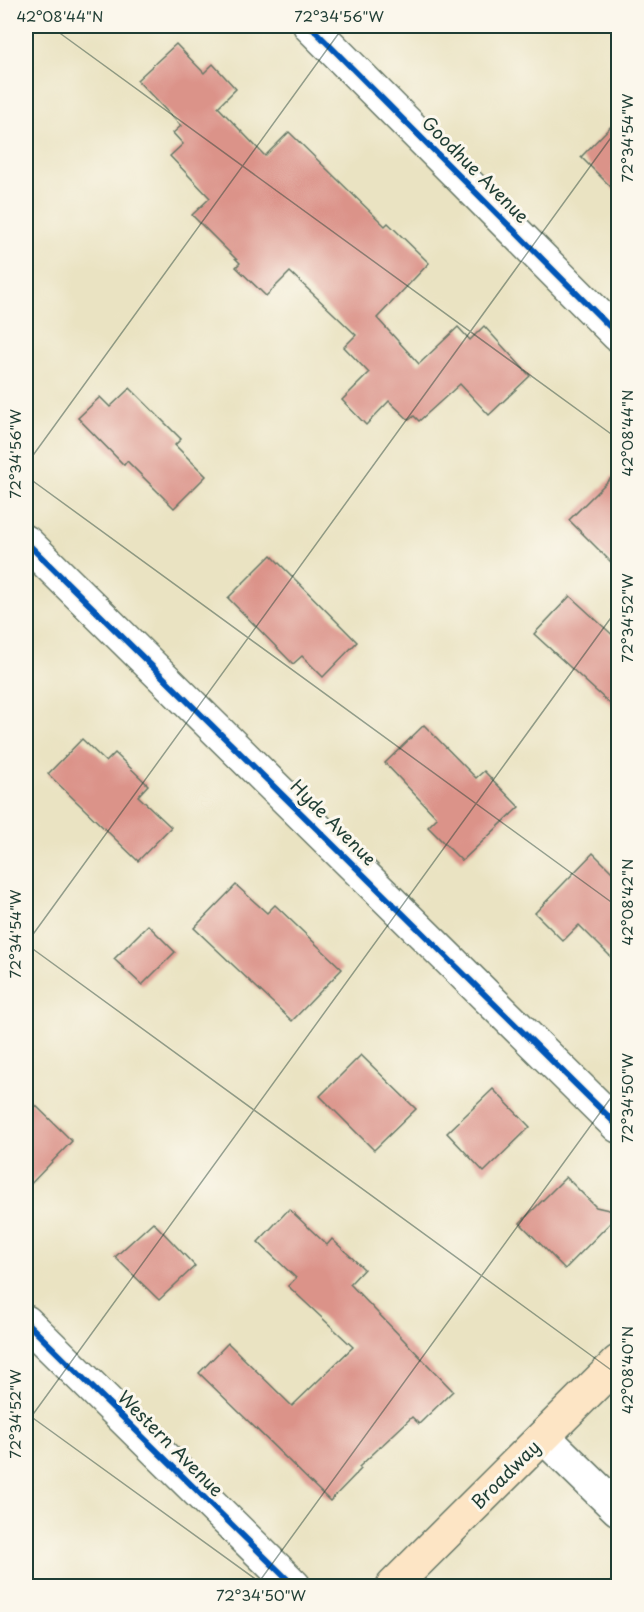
<svg xmlns="http://www.w3.org/2000/svg" width="644" height="1612" viewBox="0 0 644 1612" font-family="'Playpen Sans',sans-serif">
  <style>
    .building { fill: #db9389 }
    .lines { fill: none; stroke-linecap: round; stroke-linejoin: round }
    .minor-casing { stroke: #676; stroke-width: 36 }
    .secondary-casing { stroke: #676; stroke-width: 36 }
    .minor { stroke: #fff; stroke-width: 33 }
    .secondary { stroke: #fde5c5; stroke-width: 33 }
    .cycleway-casing { stroke: #fbf7ec; stroke-width: 10 }
    .cycleway { stroke: #0057b8; stroke-width: 6 }
    .ticks { fill: none; stroke: #1f3d34; stroke-width: 1.5; stroke-opacity: 0.45 }
    .labels { text-anchor: middle; stroke-width: 6; stroke-linejoin: round; paint-order: stroke }
    .street-label { font-size: 18px; fill: #1f3d34; stroke: #fbf7ec }
    .neatline { fill: none; stroke: #1f3d34; stroke-width: 2 }
    .ticks-label { font-size: 15px; text-anchor: middle; fill: #1f3d34 }
  </style>
  <rect width="100%" height="100%" fill="#fbf7ec"/>
  <filter id="ink" filterUnits="userSpaceOnUse"><feTurbulence type="fractalNoise" baseFrequency=".0167" numOctaves="2"/><feDisplacementMap in="SourceGraphic" scale="12" xChannelSelector="R" yChannelSelector="G"/><feConvolveMatrix kernelMatrix="1 2 1 2 8 2 1 2 1" color-interpolation-filters="sRGB"/></filter>
  <filter id="wash" filterUnits="userSpaceOnUse"><feTurbulence type="fractalNoise" baseFrequency=".008" numOctaves="4" result="noise"/><feDisplacementMap in="SourceGraphic" scale="24" xChannelSelector="R" yChannelSelector="G"/><feGaussianBlur stdDeviation="1.35" result="paint"/><feColorMatrix in="noise" values="0 0 0 0 0 0 0 0 0 0 0 0 0 0 0 0 0 1.4 0 .05"/><feComposite in="paint" operator="in"/></filter>
  <g filter="url(#wash)">
    <rect width="100%" height="100%" fill="#eae3c2"/>
    <g id="blocks">
      <g class="building">
        <path d="M176,44L204,73L213,64L236,89L218,107L265,156L289,132L385,226L388,223L429,263L377,318L419,364L458,327L470,340L484,326L530,376L489,415L460,384L419,421L414,416L409,420L389,401L366,425L342,400L369,373L344,347L356,335L290,272L266,296L236,267L240,263L192,215L210,198L170,156L183,144L173,133L181,126L137,80Z"/>
        <path d="M618,119V194L581,157Z"/>
        <path d="M130,388L181,439L175,445L206,476L174,508L127,461L124,465L78,418L100,397L110,407Z"/>
        <path d="M618,471V569L569,520Z"/>
        <path d="M271,555L357,642L323,677L302,656L293,664L228,598Z"/>
        <path d="M570,596L618,640V711L534,634Z"/>
        <path d="M424,725L476,778L484,771L519,807L462,861L428,827L437,818L385,763Z"/>
        <path d="M82,739L106,762L115,753L148,785L138,796L171,827L138,861L48,774Z"/>
        <path d="M593,853L618,878V964L579,925L563,941L535,913Z"/>
        <path d="M236,885L267,913L275,905L342,969L292,1021L194,928Z"/>
        <path d="M148,925L175,952L142,985L114,959Z"/>
        <path d="M361,1055L416,1109L374,1150L320,1096Z"/>
        <path d="M493,1089L530,1127L484,1172L447,1133Z"/>
        <path d="M26,1096L72,1141L26,1189Z"/>
        <path d="M566,1177L596,1207L618,1212V1215L565,1269L520,1223Z"/>
        <path d="M289,1209L327,1245L332,1239L364,1269L350,1284L453,1391L419,1424L412,1417L359,1467L361,1469L330,1501L199,1373L228,1343L292,1406L353,1347L288,1286L296,1278L258,1242Z"/>
        <path d="M153,1222L195,1266L159,1300L115,1257Z"/>
      </g>
    </g>
  </g>
  <g filter="url(#ink)">
    <use href="#blocks" fill-opacity="0" stroke="#676" stroke-width="1.5"/>
    <g class="lines">
      <defs>
        <g id="minor">
          <path d="M310,26L618,335"/>
          <path d="M26,542L618,1126"/>
          <path d="M26,1322L294,1586"/>
          <path d="M544,1437L618,1509"/>
        </g>
        <path id="secondary" d="M393,1586L618,1362"/>
      </defs>
      <use href="#minor" class="minor-casing"/>
      <use href="#secondary" class="secondary-casing"/>
      <use href="#minor" class="minor"/>
      <use href="#secondary" class="secondary"/>
      <defs>
        <g id="cycleway">
          <path d="M310,26L618,335"/>
          <path d="M26,542L618,1126"/>
          <path d="M26,1322L294,1586"/>
        </g>
      </defs>
      <use href="#cycleway" class="cycleway-casing"/>
      <use href="#cycleway" class="cycleway"/>
    </g>
  </g>
  <path class="ticks" d="M50,26L618,439M26,465L344,26M26,476L618,907M26,944L618,128M26,944L618,1375M26,1413L265,1586M26,1424L618,608M256,1586L618,1088M605,1586L618,1567"/>
  <g class="labels">
    <g class="street-label">
      <text transform="translate(475 170) rotate(45)" y="6">Goodhue Avenue</text>
      <text transform="translate(333 823) rotate(45)" y="6">Hyde Avenue</text>
      <text transform="translate(170 1444) rotate(45)" y="6">Western Avenue</text>
      <text transform="translate(506 1475) rotate(-45)" y="6">Broadway</text>
    </g>
  </g>
  <rect width="644" height="1612" fill="none" stroke="#fbf7ec" stroke-width="66"/>
  <rect x="33" y="33" width="578" height="1546" class="neatline"/>
  <g class="ticks-label">
    <text x="60" y="22">42°08'44"N</text>
    <text x="339" y="22">72°34'56"W</text>
    <text transform="translate(628 138) rotate(-90)" y="5">72°34'54"W</text>
    <text transform="translate(628 433) rotate(-90)" y="5">42°08'44"N</text>
    <text transform="translate(16 454) rotate(-90)" y="5">72°34'56"W</text>
    <text transform="translate(628 618) rotate(-90)" y="5">72°34'52"W</text>
    <text transform="translate(628 902) rotate(-90)" y="5">42°08'42"N</text>
    <text transform="translate(16 934) rotate(-90)" y="5">72°34'54"W</text>
    <text transform="translate(628 1098) rotate(-90)" y="5">72°34'50"W</text>
    <text transform="translate(628 1370) rotate(-90)" y="5">42°08'40"N</text>
    <text transform="translate(16 1414) rotate(-90)" y="5">72°34'52"W</text>
    <text x="261" y="1601">72°34'50"W</text>
  </g>
</svg>
